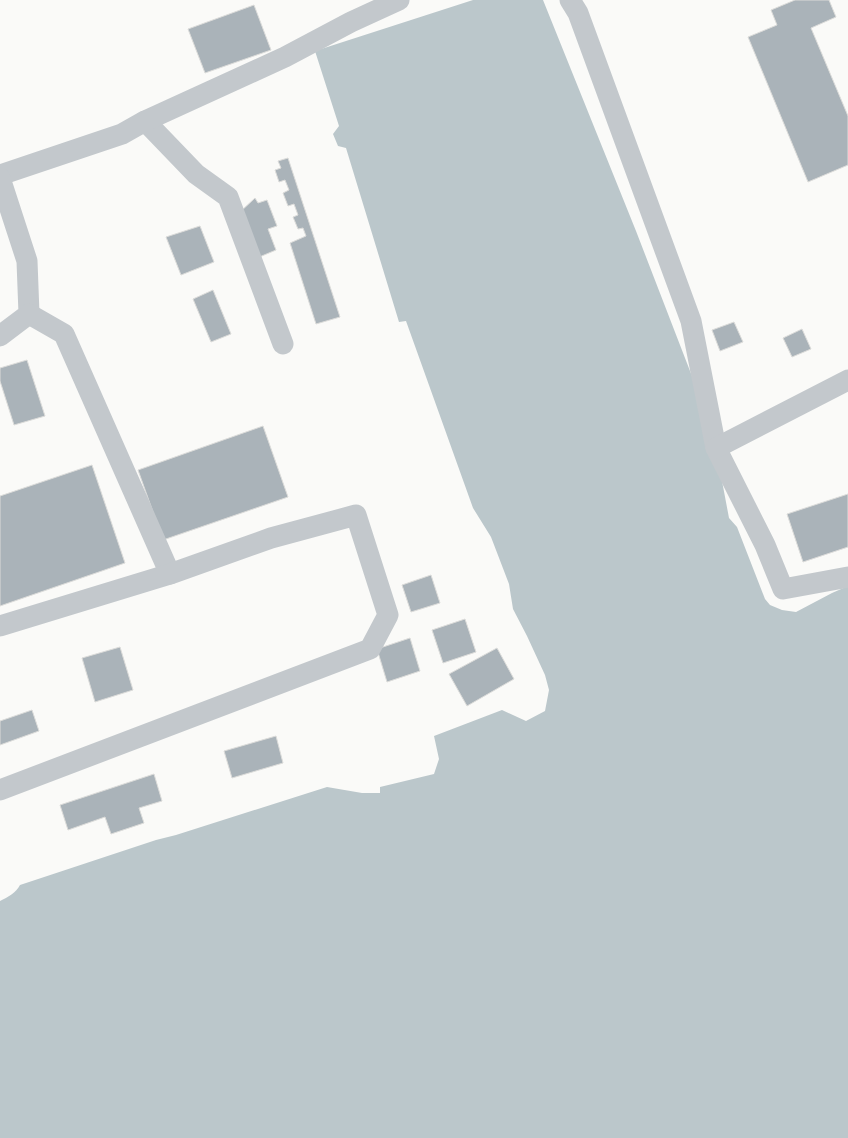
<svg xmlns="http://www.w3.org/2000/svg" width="848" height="1138" viewBox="0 0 848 1138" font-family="Arial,sans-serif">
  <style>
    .water { fill: #bbc7cb }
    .building { fill: #aab3b9; stroke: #dcdcda }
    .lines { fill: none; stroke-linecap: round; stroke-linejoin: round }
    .minor { stroke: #c3c8cc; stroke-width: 21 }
  </style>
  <rect width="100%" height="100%" fill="#fafaf8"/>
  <path class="water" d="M473,0H543L636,231L712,428L729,518L737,527L765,599L770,605L782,610L796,612L832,593L848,586V1138H0V901C8,897 16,893 20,885L156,840L176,835L327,787L362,793H380V787L434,774L439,759L434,736L502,710L526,721L545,711L549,690L545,675L527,636L513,609L509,584L491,537L473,508L406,321L399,322L346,148L338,146L333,134L339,126L315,51Z"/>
  <g class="building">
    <path d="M795,0H829L836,17L811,28L848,116V165L808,182L748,37L777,25L771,10Z"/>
    <path d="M254,5L271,50L205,73L188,29Z"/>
    <path d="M288,158L340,317L316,324L290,243L306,236L303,228L298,229L293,217L298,215L294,204L288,206L283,193L289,190L285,180L279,182L275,170L281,168L278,161Z"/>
    <path d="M255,198L258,203L267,200L277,226L268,229L276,250L257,258L239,213Z"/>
    <path d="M200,226L214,262L181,275L166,237Z"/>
    <path d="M213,290L231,334L211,342L193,299Z"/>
    <path d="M734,322L743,342L720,351L712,330Z"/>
    <path d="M802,329L811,349L792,357L783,338Z"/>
    <path d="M27,360L45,416L14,425L0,381V368Z"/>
    <path d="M263,426L288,497L163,540L138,470Z"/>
    <path d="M92,465L125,563L0,606V496Z"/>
    <path d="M848,494V547L803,562L787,514Z"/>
    <path d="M431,575L440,603L411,612L402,585Z"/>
    <path d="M465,619L476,652L443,663L432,630Z"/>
    <path d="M410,638L420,671L387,682L377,649Z"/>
    <path d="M120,647L133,690L95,702L82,658Z"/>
    <path d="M497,648L514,679L467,706L449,674Z"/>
    <path d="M32,710L39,731L0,745V721Z"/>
    <path d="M276,736L283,763L232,778L224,751Z"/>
    <path d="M154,774L162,801L139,808L144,823L111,834L105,817L68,830L60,805Z"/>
  </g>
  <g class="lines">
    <g class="minor">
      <path d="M570,0L578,13L691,321L716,448L765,545L783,589L848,577"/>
      <path d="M145,121L196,174L228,197L283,344"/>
      <path d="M0,175L122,134L145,121L285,57L351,22L399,0"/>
      <path d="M0,178L27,261L29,314L0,336"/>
      <path d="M29,314L64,334L170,574"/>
      <path d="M716,448L848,380"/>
      <path d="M0,626L170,574L271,538L356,515L388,615L370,649L0,790"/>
    </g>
  </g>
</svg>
